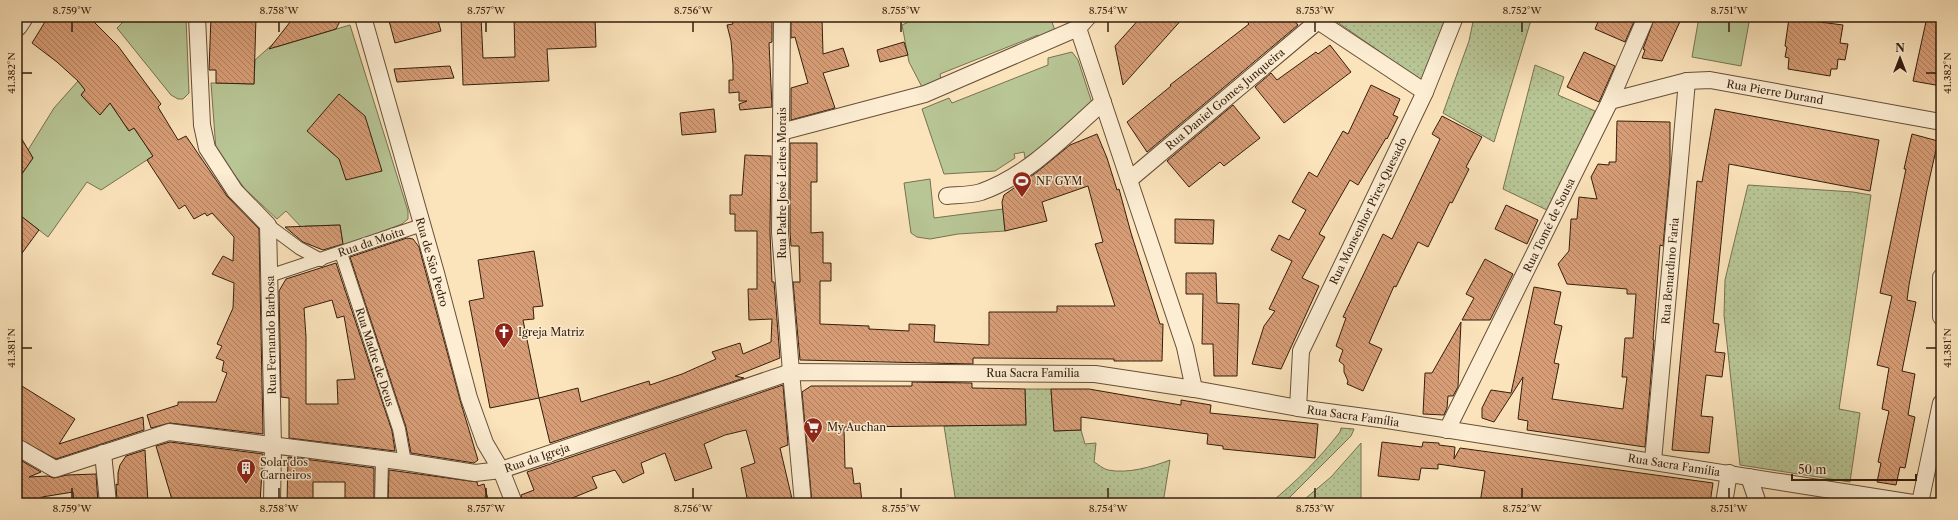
<svg xmlns="http://www.w3.org/2000/svg" width="1958" height="520" viewBox="0 0 1958 520" font-family="'Libre Caslon Text',serif">
  <style>
    .grass { fill: url(#grass-dots); stroke: #767251 }
    .green { fill: #b8c595; stroke: #767251 }
    .building { fill: url(#building-back-hatch); stroke: #351e0d; fill-rule: evenodd }
    .lines { fill: none; stroke-linecap: round; stroke-linejoin: round }
    .pedestrian-casing { stroke: #664f38; stroke-width: 14 }
    .minor-casing { stroke: #664f38; stroke-width: 18 }
    .tertiary-casing { stroke: #664f38; stroke-width: 22 }
    .pedestrian { stroke: #fcedd3; stroke-width: 12 }
    .minor { stroke: #fcedd3; stroke-width: 16 }
    .tertiary { stroke: #fcedd3; stroke-width: 20 }
    .ticks { fill: none; stroke: #351e0d; stroke-width: 1.5 }
    .labels { text-anchor: middle; stroke-width: 3; stroke-linejoin: round; paint-order: stroke }
    .street-label { font-size: 11px; fill: #351e0d; stroke: #fcedd3 }
    .poi-label { font-size: 11px; fill: #351e0d; stroke: #fcedd3; text-anchor: start }
    .neatline { fill: none; stroke: #351e0d; stroke-width: 1.5 }
    .ticks-label { font-size: 10px; text-anchor: middle; fill: #351e0d }
  </style>
  <defs>
    <pattern id="grass-dots" width="8" height="8" patternUnits="userSpaceOnUse"><rect width="8" height="8" fill="#b8c595"/><path d="M2 2h.1M6 6h.1" fill="none" stroke="#9fa97f" stroke-width="1.8" stroke-linecap="round"/></pattern>
    <pattern id="building-back-hatch" width="6" height="6" patternUnits="userSpaceOnUse"><rect width="6" height="6" fill="#d79d76"/><path d="M-1 5l2 2M0 0l6 6M5-1l2 2" fill="none" stroke="#af7f5f"/></pattern>
  </defs>
  <rect width="100%" height="100%" fill="#fbe3bb"/>
  <filter id="stains"><feTurbulence type="fractalNoise" baseFrequency=".005" numOctaves="4"/><feColorMatrix values="0 0 0 0 .2 0 0 0 0 .09 0 0 0 0 .02 0 0 0 .5 -.17"/></filter>
  <radialGradient id="worn" r=".72"><stop offset=".6" stop-color="#630" stop-opacity="0"/><stop offset="1" stop-color="#630" stop-opacity=".3"/></radialGradient>
  <g class="grass">
    <path d="M1330,17H1446L1443,30L1425,79H1419Z"/>
    <path d="M1474,17H1532L1494,142L1443,113L1469,41Z"/>
    <path d="M1535,65L1564,77L1558,95L1595,111L1549,211L1503,189Z"/>
    <path d="M1748,185L1853,192L1871,195L1839,409L1860,413L1850,482L1740,465L1724,315L1725,280Z"/>
    <path d="M1025,389H1051L1054,431L1081,430L1085,444L1096,443L1094,462C1098,464 1103,469 1108,470C1127,474 1152,467 1170,460L1163,503H956L944,426L1026,424Z"/>
    <path d="M1341,428L1354,429L1351,436L1290,497L1282,503H1270C1296,482 1319,459 1340,432Z"/>
    <path d="M1361,443V503H1300L1331,477Z"/>
  </g>
  <g class="green">
    <path d="M152,17H186L189,93L183,99H178L171,95L117,28L123,22Z"/>
    <path d="M920,17H1050L1056,33L1040,40L1038,35L940,74L941,80L922,87L909,62L902,25Z"/>
    <path d="M1699,17H1750L1741,66L1692,57Z"/>
    <path d="M350,25L408,211V219L402,224L343,246L340,225L305,226L304,230L286,211L277,219L245,189L216,150L211,83L254,84L255,60L274,43L276,47Z"/>
    <path d="M1072,52L1078,60L1092,103L1031,156L1025,158L1024,152L1014,154L1015,158L995,171L944,174L922,109L949,98L952,103L1048,65V58Z"/>
    <path d="M78,81L85,90L81,95L100,115L110,103L129,131L134,128L153,156L101,190L87,182L48,237L17,213V180L33,158L28,150L54,108Z"/>
    <path d="M930,179L934,218L1003,209L1005,231L958,234L930,239L917,237L911,233L904,183Z"/>
  </g>
  <g class="building">
    <path d="M48,17H89L118,46L161,104L158,107L178,140L186,136L227,196L259,229L263,434L170,423L151,428L147,415L178,405V402H216L227,373L222,371L224,361L216,358L222,346L217,344L233,308L234,283L212,274L223,256L233,261L234,237L212,213L207,216L205,213L194,219L185,205L179,209L147,160L153,156L134,128L129,131L110,103L100,115L81,95L85,90L78,81L57,62L32,43Z"/>
    <path d="M211,17H256L254,84L216,83V70H209Z"/>
    <path d="M294,17H342L336,29L269,49Z"/>
    <path d="M388,17H437L441,31L395,43Z"/>
    <path d="M461,17H481L483,58L515,57L514,17H595L596,47L547,49L549,81L463,85Z"/>
    <path d="M731,17H772V42L769,43L772,107L740,110L739,104L747,101H739V92L729,93V80H733V65L731,41L727,25L733,24Z"/>
    <path d="M791,17H822L823,54L843,48L849,66L823,73L835,108L791,120V88L808,83L795,37L791,38Z"/>
    <path d="M1141,17H1184L1123,85L1115,46Z"/>
    <path d="M1255,17H1291L1298,25L1147,152L1127,122L1171,86L1170,85L1249,24L1247,22Z"/>
    <path d="M1600,17H1636L1625,42L1595,29Z"/>
    <path d="M1655,17H1682L1662,61L1642,58L1645,50L1643,49Z"/>
    <path d="M1927,17H1941V86L1913,81Z"/>
    <path d="M1789,18L1843,25L1840,43L1848,44L1845,60L1838,59L1837,69H1831L1830,76L1788,69L1789,58L1785,57L1787,47L1785,46Z"/>
    <path d="M904,42L908,55L880,62L877,50Z"/>
    <path d="M1330,45L1351,72L1284,123L1255,87L1271,73L1277,80L1316,52L1318,54Z"/>
    <path d="M1584,52L1615,66L1599,102L1567,87Z"/>
    <path d="M450,66L454,78L397,82L394,69Z"/>
    <path d="M1371,85L1400,99L1393,115L1398,117L1387,139L1386,138L1358,185L1350,180L1319,234L1325,237L1302,278L1319,286L1281,369L1252,364L1264,326L1275,311L1269,309L1292,261L1271,250L1279,235L1289,240L1306,210L1292,202L1309,172L1317,177L1343,131L1348,134Z"/>
    <path d="M339,94L365,116L382,171L346,180L339,159L307,131Z"/>
    <path d="M1233,105L1260,138L1224,166L1220,162L1189,187L1167,161Z"/>
    <path d="M714,109L716,132L682,135L680,113Z"/>
    <path d="M1715,109L1879,140L1870,191L1729,164L1713,323L1719,324L1715,352L1725,353L1722,377L1706,375L1701,416L1713,417L1709,453L1672,450L1697,181L1702,182Z"/>
    <path d="M1442,116L1482,137L1466,167L1469,169L1452,203L1450,202L1428,247L1418,242L1396,287L1394,286L1369,343L1382,349L1363,391L1347,384L1348,381L1344,372V365L1339,361L1343,350L1336,346L1346,318L1343,317L1383,234L1392,239L1440,139L1432,134Z"/>
    <path d="M1617,121L1670,122V168L1663,246L1660,245L1653,340H1654L1645,447L1527,430L1528,421L1518,419L1523,377L1494,422L1482,418V408L1491,390L1511,393L1534,287L1561,292L1554,324L1562,326L1554,363L1559,364L1552,399L1623,409L1627,377H1622L1625,338H1633L1636,294H1627V289L1567,284L1558,264L1569,251L1571,219H1577L1579,197L1597,199L1591,177L1598,164L1609,165V162H1616Z"/>
    <path d="M17,131L33,158L17,181Z"/>
    <path d="M1097,134L1107,158L1117,190L1119,189L1131,233L1160,324H1163L1162,361H1114V359L973,358V364L800,360L793,282H800L799,246H791L790,232V143H817V182H811V233L823,232V263H831V281H820V324L869,326V329L909,331V324L935,325L934,342L989,345V312H1057V306H1115L1095,244L1103,242L1088,186L1042,202L1047,221L1005,231L1002,202L1004,195L1037,172L1070,145Z"/>
    <path d="M1912,134L1938,141L1927,190L1909,285L1907,300L1916,302L1902,371L1915,374L1908,415L1915,417L1905,468L1900,467L1896,485L1877,482L1881,463L1878,462L1889,411L1882,409L1889,368L1877,365L1892,296L1880,293L1906,169H1904Z"/>
    <path d="M745,155L771,156L770,232L772,282H774L780,358L735,376L744,378L550,443L539,398L578,388L581,402L649,381L650,385L682,374L716,359L712,352L740,343L743,354L771,342L772,319L749,320L748,289H757V231H735V214H730V195H742Z"/>
    <path d="M1506,205L1538,220L1527,244L1495,229Z"/>
    <path d="M17,213L39,230L17,260Z"/>
    <path d="M1175,219L1214,220L1213,244L1175,243Z"/>
    <path d="M340,225L343,244L323,250L303,242L285,227Z"/>
    <path d="M407,238L413,239L419,247L460,400L478,460L474,463L411,453L406,427L350,257Z"/>
    <path d="M534,251L543,306L533,307L534,319L523,320L539,398L490,408L469,301L484,298L478,260Z"/>
    <path d="M1485,259L1513,274L1490,320H1462L1474,298L1466,294Z"/>
    <path d="M336,263L392,431L395,451L289,438V398L281,397L279,291L286,279ZM332,300L337,318L344,316L355,379L337,380L338,404H306V337L304,308Z"/>
    <path d="M1186,273H1216L1217,303L1239,304L1237,376H1214L1213,344H1202L1203,294H1186Z"/>
    <path d="M1461,322L1458,387L1453,396H1448L1447,408L1444,415L1423,414L1425,373H1432Z"/>
    <path d="M912,382L972,383V388L1025,389L1026,425L844,427L845,468H852L854,484L860,483L862,503H812L802,392L811,386H912Z"/>
    <path d="M17,383L75,419L59,444L143,417L144,430L56,459L17,438Z"/>
    <path d="M783,385L788,445L780,448L793,503H748L741,468L755,463L746,430L725,435L704,444L712,468L675,481L665,453L641,463L644,473L623,483L615,470L592,477L597,488L560,503H523L521,495L534,490L527,472Z"/>
    <path d="M1051,389H1089L1181,405V400L1211,405L1210,413L1318,424L1315,458L1223,449V446L1207,444L1208,434L1081,417V430L1054,431Z"/>
    <path d="M170,442L263,454L260,503H173L156,446Z"/>
    <path d="M1382,442L1422,447L1423,442L1439,443V445L1455,447L1454,459L1460,448L1713,483L1710,503H1480L1485,471L1438,464V469L1421,468L1419,480L1378,476Z"/>
    <path d="M145,450L148,503H117L116,484L118,485V473L120,465L126,456Z"/>
    <path d="M288,457L374,468V503H345V482H313V503H287Z"/>
    <path d="M17,458L41,472L29,477L48,476L54,478L67,475L96,474L98,503H74L73,492L42,497L43,503H17Z"/>
    <path d="M389,470L477,482L478,486L484,484L489,503H388Z"/>
  </g>
  <g class="lines">
    <defs>
      <g id="pedestrian">
        <path d="M268,225L299,248L321,260"/>
        <path d="M341,253L399,429L405,462"/>
        <path d="M269,276L422,225"/>
        <path d="M381,503L382,459"/>
      </g>
      <g id="minor">
        <path d="M197,17L202,125L207,148L235,191L268,225L273,445L272,503"/>
        <path d="M363,17L436,273L469,398L485,443L501,470L514,503"/>
        <path d="M782,17L780,232L791,372L803,503"/>
        <path d="M1318,21L1425,92"/>
        <path d="M1078,28L1185,347L1194,389"/>
        <path d="M1610,101L1687,81L1710,80L1941,122"/>
        <path d="M781,132L925,94L1078,28L1088,17"/>
        <path d="M1129,180L1318,21L1317,17"/>
        <path d="M947,196C958,195 971,195 981,192C1029,175 1066,135 1103,102"/>
        <path d="M1941,277V317"/>
        <path d="M1298,408L1301,351L1425,92L1455,17"/>
        <path d="M1447,430L1610,101L1646,17"/>
        <path d="M17,447L55,469L169,432L405,462L475,473L501,470L791,372L1095,374L1194,389L1298,408L1387,420L1913,503"/>
        <path d="M103,453L108,503"/>
        <path d="M1653,461L1687,81"/>
        <path d="M1749,477L1758,503"/>
        <path d="M1724,503L1729,473"/>
        <path d="M1920,503L1941,403"/>
      </g>
      <path id="tertiary" d="M17,26L23,17"/>
    </defs>
    <use href="#pedestrian" class="pedestrian-casing"/>
    <use href="#minor" class="minor-casing"/>
    <use href="#tertiary" class="tertiary-casing"/>
    <use href="#pedestrian" class="pedestrian"/>
    <use href="#minor" class="minor"/>
    <use href="#tertiary" class="tertiary"/>
  </g>
  <path class="ticks" d="M72,22V32M279,22V32M486,22V32M693,22V32M901,22V32M1108,22V32M1315,22V32M1522,22V32M1729,22V32M22,73H32M1926,73H1936M22,348H32M1926,348H1936M72,488V498M279,488V498M486,488V498M693,488V498M901,488V498M1108,488V498M1315,488V498M1522,488V498M1729,488V498"/>
  <defs>
    <symbol id="stadium-pin" viewBox="-11 -11 22 30"><path d="M0 17L-7.5 6A9.5 9.5 0 1 1 7.5 6Z" fill="#8f2418" stroke="#fcedd3"/><path d="M0-5a6.5 5 0 1 0 0 10a6.5 5 0 1 0 0-10ZM-3.5-1.8h7v3.6h-7Z" fill="#fff"/></symbol>
    <symbol id="church-pin" viewBox="-11 -11 22 30"><path d="M0 17L-7.5 6A9.5 9.5 0 1 1 7.5 6Z" fill="#8f2418" stroke="#fcedd3"/><path d="M-1.2-6h2.4v3.5h3.3v2.4h-3.3V6h-2.4V-.1h-3.3v-2.4h3.3Z" fill="#fff"/></symbol>
    <symbol id="supermarket-pin" viewBox="-11 -11 22 30"><path d="M0 17L-7.5 6A9.5 9.5 0 1 1 7.5 6Z" fill="#8f2418" stroke="#fcedd3"/><path d="M-6-5.5h2.5l.6 2H6L4.5 2H-2.5L-4.4-4H-6ZM-1.5 3.2a1.3 1.3 0 1 0 .1 0ZM3 3.2a1.3 1.3 0 1 0 .1 0Z" fill="#fff"/></symbol>
    <symbol id="building-pin" viewBox="-11 -11 22 30"><path d="M0 17L-7.5 6A9.5 9.5 0 1 1 7.5 6Z" fill="#8f2418" stroke="#fcedd3"/><path d="M-4-6H4V6H1V3H-1V6H-4ZM-2.5-4.3h1.7v1.8h-1.7ZM.8-4.3h1.7v1.8H.8ZM-2.5-1h1.7V.8h-1.7ZM.8-1h1.7V.8H.8Z" fill="#fff"/></symbol>
  </defs>
  <g fill-rule="evenodd">
    <use href="#stadium-pin" x="1011" y="170" width="22" height="30"/>
    <use href="#church-pin" x="493" y="321" width="22" height="30"/>
    <use href="#supermarket-pin" x="802" y="416" width="22" height="30"/>
    <use href="#building-pin" x="235" y="457" width="22" height="30"/>
  </g>
  <g class="labels">
    <g class="street-label">
      <text transform="translate(1775 92) rotate(10)" y="4">Rua Pierre Durand</text>
      <text transform="translate(1225 99) rotate(-40)" y="4">Rua Daniel Gomes Junqueira</text>
      <text transform="translate(782 183) rotate(-90)" y="4">Rua Padre José Leites Morais</text>
      <text transform="translate(1368 211) rotate(-64)" y="4">Rua Monsenhor Pires Quesado</text>
      <text transform="translate(1549 225) rotate(-64)" y="4">Rua Tomé de Sousa</text>
      <text transform="translate(371 242) rotate(-19)" y="4">Rua da Moita</text>
      <text transform="translate(432 262) rotate(74)" y="4">Rua de São Pedro</text>
      <text transform="translate(1670 271) rotate(-85)" y="4">Rua Benardino Faria</text>
      <text transform="translate(271 335) rotate(-91)" y="4">Rua Fernando Barbosa</text>
      <text transform="translate(375 357) rotate(72)" y="4">Rua Madre de Deus</text>
      <text x="1033" y="377">Rua Sacra Família</text>
      <text transform="translate(1353 416) rotate(8)" y="4">Rua Sacra Família</text>
      <text transform="translate(537 458) rotate(-19)" y="4">Rua da Igreja</text>
      <text transform="translate(1674 465) rotate(9)" y="4">Rua Sacra Família</text>
    </g>
    <g class="poi-label">
      <text x="1036" y="185">NF GYM</text>
      <text x="518" y="336">Igreja Matriz</text>
      <text x="827" y="431">My Auchan</text>
      <text x="260" y="466">Solar dos<tspan x="260" dy="13">Carneiros</tspan></text>
    </g>
  </g>
  <rect width="1958" height="520" fill="none" stroke="#fbe3bb" stroke-width="44"/>
  <g transform="translate(1900 58)" stroke="#fcedd3" stroke-width="3" paint-order="stroke">
  <path d="M0-3L7 15L0 10L-7 15Z" fill="#351e0d"/>
  <text y="-6" font-size="11" font-weight="bold" text-anchor="middle" fill="#351e0d">N</text>
  </g>
  <path d="M1792 474v6h124v-6" fill="none" stroke="#351e0d" stroke-width="2"/>
  <text x="1798" y="474" font-size="12" fill="#351e0d" stroke="#fcedd3" stroke-width="3" paint-order="stroke">50 m</text>
  <rect x="22" y="22" width="1914" height="476" class="neatline"/>
  <g class="ticks-label">
    <text x="72" y="14">8.759°W</text>
    <text x="279" y="14">8.758°W</text>
    <text x="486" y="14">8.757°W</text>
    <text x="693" y="14">8.756°W</text>
    <text x="901" y="14">8.755°W</text>
    <text x="1108" y="14">8.754°W</text>
    <text x="1315" y="14">8.753°W</text>
    <text x="1522" y="14">8.752°W</text>
    <text x="1729" y="14">8.751°W</text>
    <text transform="translate(11 73) rotate(-90)" y="4">41.382°N</text>
    <text transform="translate(1947 73) rotate(-90)" y="4">41.382°N</text>
    <text transform="translate(11 348) rotate(-90)" y="4">41.381°N</text>
    <text transform="translate(1947 348) rotate(-90)" y="4">41.381°N</text>
    <text x="72" y="512">8.759°W</text>
    <text x="279" y="512">8.758°W</text>
    <text x="486" y="512">8.757°W</text>
    <text x="693" y="512">8.756°W</text>
    <text x="901" y="512">8.755°W</text>
    <text x="1108" y="512">8.754°W</text>
    <text x="1315" y="512">8.753°W</text>
    <text x="1522" y="512">8.752°W</text>
    <text x="1729" y="512">8.751°W</text>
  </g>
  <rect width="100%" height="100%" filter="url(#stains)"/>
  <rect width="100%" height="100%" fill="url(#worn)"/>
</svg>
